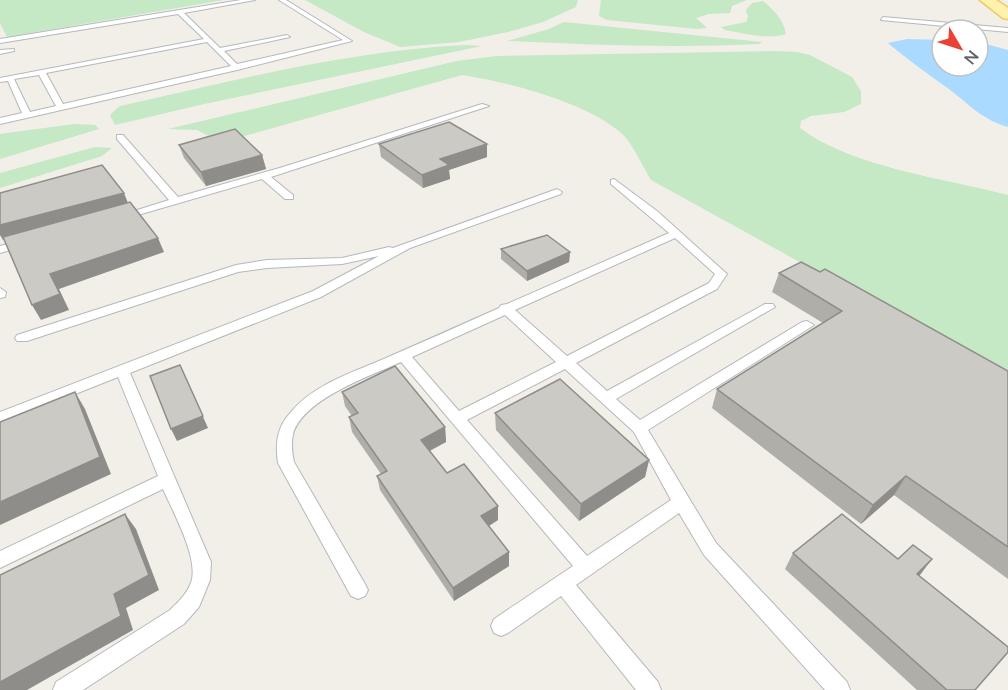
<svg xmlns="http://www.w3.org/2000/svg" width="1008" height="690" viewBox="0 0 1008 690" font-family="Lato,sans-serif">
  <style>
    .green { fill: #c5e8c5 }
    .water { fill: #aadaff }
    .lines { fill: none; stroke-linecap: round; stroke-linejoin: round }
    .lane-casing { stroke: #b5b8bc; stroke-width: 2 }
    .primary-casing { stroke: #f2c960; stroke-width: 3 }
    .lane { fill: #fff; fill-rule: evenodd }
    .primary { fill: #fff2af; fill-rule: evenodd }
    .wall { fill: #afaea9 }
    .shaded-wall { fill: #8f8d8a }
    .building { fill: #cccac5; stroke: #8f8d8a; stroke-width: 1.5 }
  </style>
  <rect width="100%" height="100%" fill="#f1efe8"/>
  <g class="green">
    <path d="M0,0H224L7,37L0,23Z"/>
    <path d="M305,0H578L576,7L543,22L508,32L459,42L400,47L364,32Z"/>
    <path d="M601,0H747L732,6L730,13L709,14L696,18L707,28L697,29L607,20L599,16Z"/>
    <path d="M763,1C775,11 783,19 786,34C768,40 743,33 725,30L721,27L746,22L748,17L746,10L752,3Z"/>
    <path d="M564,22L762,42L759,44C675,48 591,45 507,41L549,29Z"/>
    <path d="M467,45L482,46L204,104L115,125L110,115L120,106C232,81 352,50 467,45Z"/>
    <path d="M772,51L797,52L810,55L852,77L861,91V104L844,112L811,116L801,121L800,128C853,168 944,178 1008,195V377L651,180C643,167 632,142 621,133C586,102 507,82 462,75L230,140L214,139L197,130L168,129L457,61L497,56Z"/>
    <path d="M74,124L95,125L99,129L0,159V134Z"/>
    <path d="M95,147L112,148L102,156L0,188V173Z"/>
  </g>
  <path class="water" d="M907,39L942,40V66H978V42L1008,50V127C981,119 970,105 949,89C928,74 908,60 888,43Z"/>
  <g class="lines">
    <defs>
      <g id="lane">
        <path d="M241,0H255L184,13L220,48L287,35L290,37L224,51L237,64L343,40L279,0H286L352,41L237,70L0,124V118L22,113L8,81L0,82V78L204,39L178,14L0,43V39ZM207,42L231,66L63,104L46,73ZM39,75L56,106L30,112L14,79Z"/>
        <path d="M883,17L1008,28V32L881,20Z"/>
        <path d="M14,49V51L0,54V50Z"/>
        <path d="M482,104L489,106L271,177L293,195V199H285L262,179L124,219H116L115,217L169,200L117,139V135H123L178,197L283,167Z"/>
        <path d="M614,179L657,211L727,274L717,289L576,363L607,391L765,304H773L775,307L616,399L640,420L802,322L807,321L814,325L648,430L716,543L847,682L850,690H825L704,555L679,513L576,585L658,682L661,690H636L561,596L508,633L501,636L494,633L491,626L494,619L573,566L401,362C370,376 303,399 293,434C291,444 292,453 294,462L365,584L368,590L365,596L358,599L351,596L278,463C275,443 277,427 291,412C314,384 354,372 386,358C423,342 461,325 499,308L501,305L507,304L669,233L611,184V180ZM675,238L715,274L709,283L567,356L515,310ZM505,315L556,362L459,411L412,357ZM565,369L634,432L671,500L587,556L467,420Z"/>
        <path d="M557,189L562,192L561,194L410,248L321,297L130,373L211,562L210,580L199,607L184,624L83,690H53L56,682L170,610C179,601 189,592 192,579C197,555 173,512 163,489L0,568V551L158,476L118,377L0,424V412L313,291L379,256L342,264L267,268L238,272L27,341H17L15,338L17,335L236,265L267,260L342,258L389,247L393,248Z"/>
        <path d="M23,240L29,243L27,245L0,253V246Z"/>
        <path d="M0,288L6,292L5,297L0,298Z"/>
      </g>
      <path id="primary" d="M980,0H996L1008,8V19L1003,18Z"/>
    </defs>
    <use href="#lane" class="lane-casing"/>
    <use href="#primary" class="primary-casing"/>
    <use href="#lane" class="lane"/>
    <use href="#primary" class="primary"/>
  </g>
  <g class="wall">
    <path d="M379,144L487,157L449,170L450,179L423,188L381,157Z"/>
    <path d="M179,145L262,155L266,169L206,186L184,158Z"/>
    <path d="M501,249L570,252L569,262L527,281L501,259Z"/>
    <path d="M779,273L1008,371V579L894,495L861,524L712,408L717,389L823,323L772,292Z"/>
    <path d="M342,392L445,427L446,442L430,451L447,473L498,506V520L489,526L509,566L454,601L380,490L377,476L381,474L352,432L349,417L352,416L345,406Z"/>
    <path d="M495,413L649,460L645,477L579,521L496,430Z"/>
    <path d="M793,553L919,576L975,690H917L785,569Z"/>
  </g>
  <g class="shaded-wall">
    <path d="M487,144V157L449,170L450,179L423,188L422,175L440,159Z"/>
    <path d="M262,155L266,169L206,186L201,172Z"/>
    <path d="M124,193L130,208L3,240L0,235V225Z"/>
    <path d="M158,238L164,252L59,289L69,310L41,320L32,305L50,274Z"/>
    <path d="M570,252L569,262L527,281V271Z"/>
    <path d="M180,365L208,428L177,441L171,429Z"/>
    <path d="M75,392L85,409L111,474L0,525V502Z"/>
    <path d="M445,427L446,442L423,454L421,440Z"/>
    <path d="M649,460L645,477L579,521L581,504Z"/>
    <path d="M906,476L894,495L861,524L873,505Z"/>
    <path d="M498,506V520L482,530L481,516Z"/>
    <path d="M125,514L136,529L159,590L126,608L133,630L27,690H0V682L114,594Z"/>
    <path d="M509,552V566L454,601L453,588Z"/>
    <path d="M932,559L920,575L905,590L917,574Z"/>
  </g>
  <g class="building">
    <path d="M449,122L487,144L440,159L449,165L422,175L379,144Z"/>
    <path d="M235,129L262,155L201,172L179,145Z"/>
    <path d="M102,165L124,193L0,225V193Z"/>
    <path d="M130,202L158,238L50,274L60,294L32,305L3,237Z"/>
    <path d="M547,235L570,252L527,271L501,249Z"/>
    <path d="M801,262L820,272L825,269L1008,371V547L906,476L873,505L717,389L842,311L779,273Z"/>
    <path d="M180,365L203,416L171,429L150,376Z"/>
    <path d="M395,366L445,427L421,440L447,473L464,464L498,506L481,516L509,552L453,588L377,476L387,471L349,417L358,413L342,392Z"/>
    <path d="M560,379L649,460L581,504L495,413Z"/>
    <path d="M75,392L100,457L0,502V422Z"/>
    <path d="M125,514L149,575L114,594L121,616L0,682V575Z"/>
    <path d="M842,514L898,559L913,545L932,559L917,574L1008,647V652L975,690H947L793,553Z"/>
  </g>
  <g transform="translate(960 48) rotate(129)"><circle r="28" fill="#ffffff" stroke="#bfc1c3" stroke-width="1.5"/>
  <path d="M0-4.5L10 22L0 15L-10 22Z" fill="#ea4335"/>
  <text y="-9" font-size="16" font-weight="bold" text-anchor="middle" fill="#5f6368">N</text>
  </g>
</svg>
